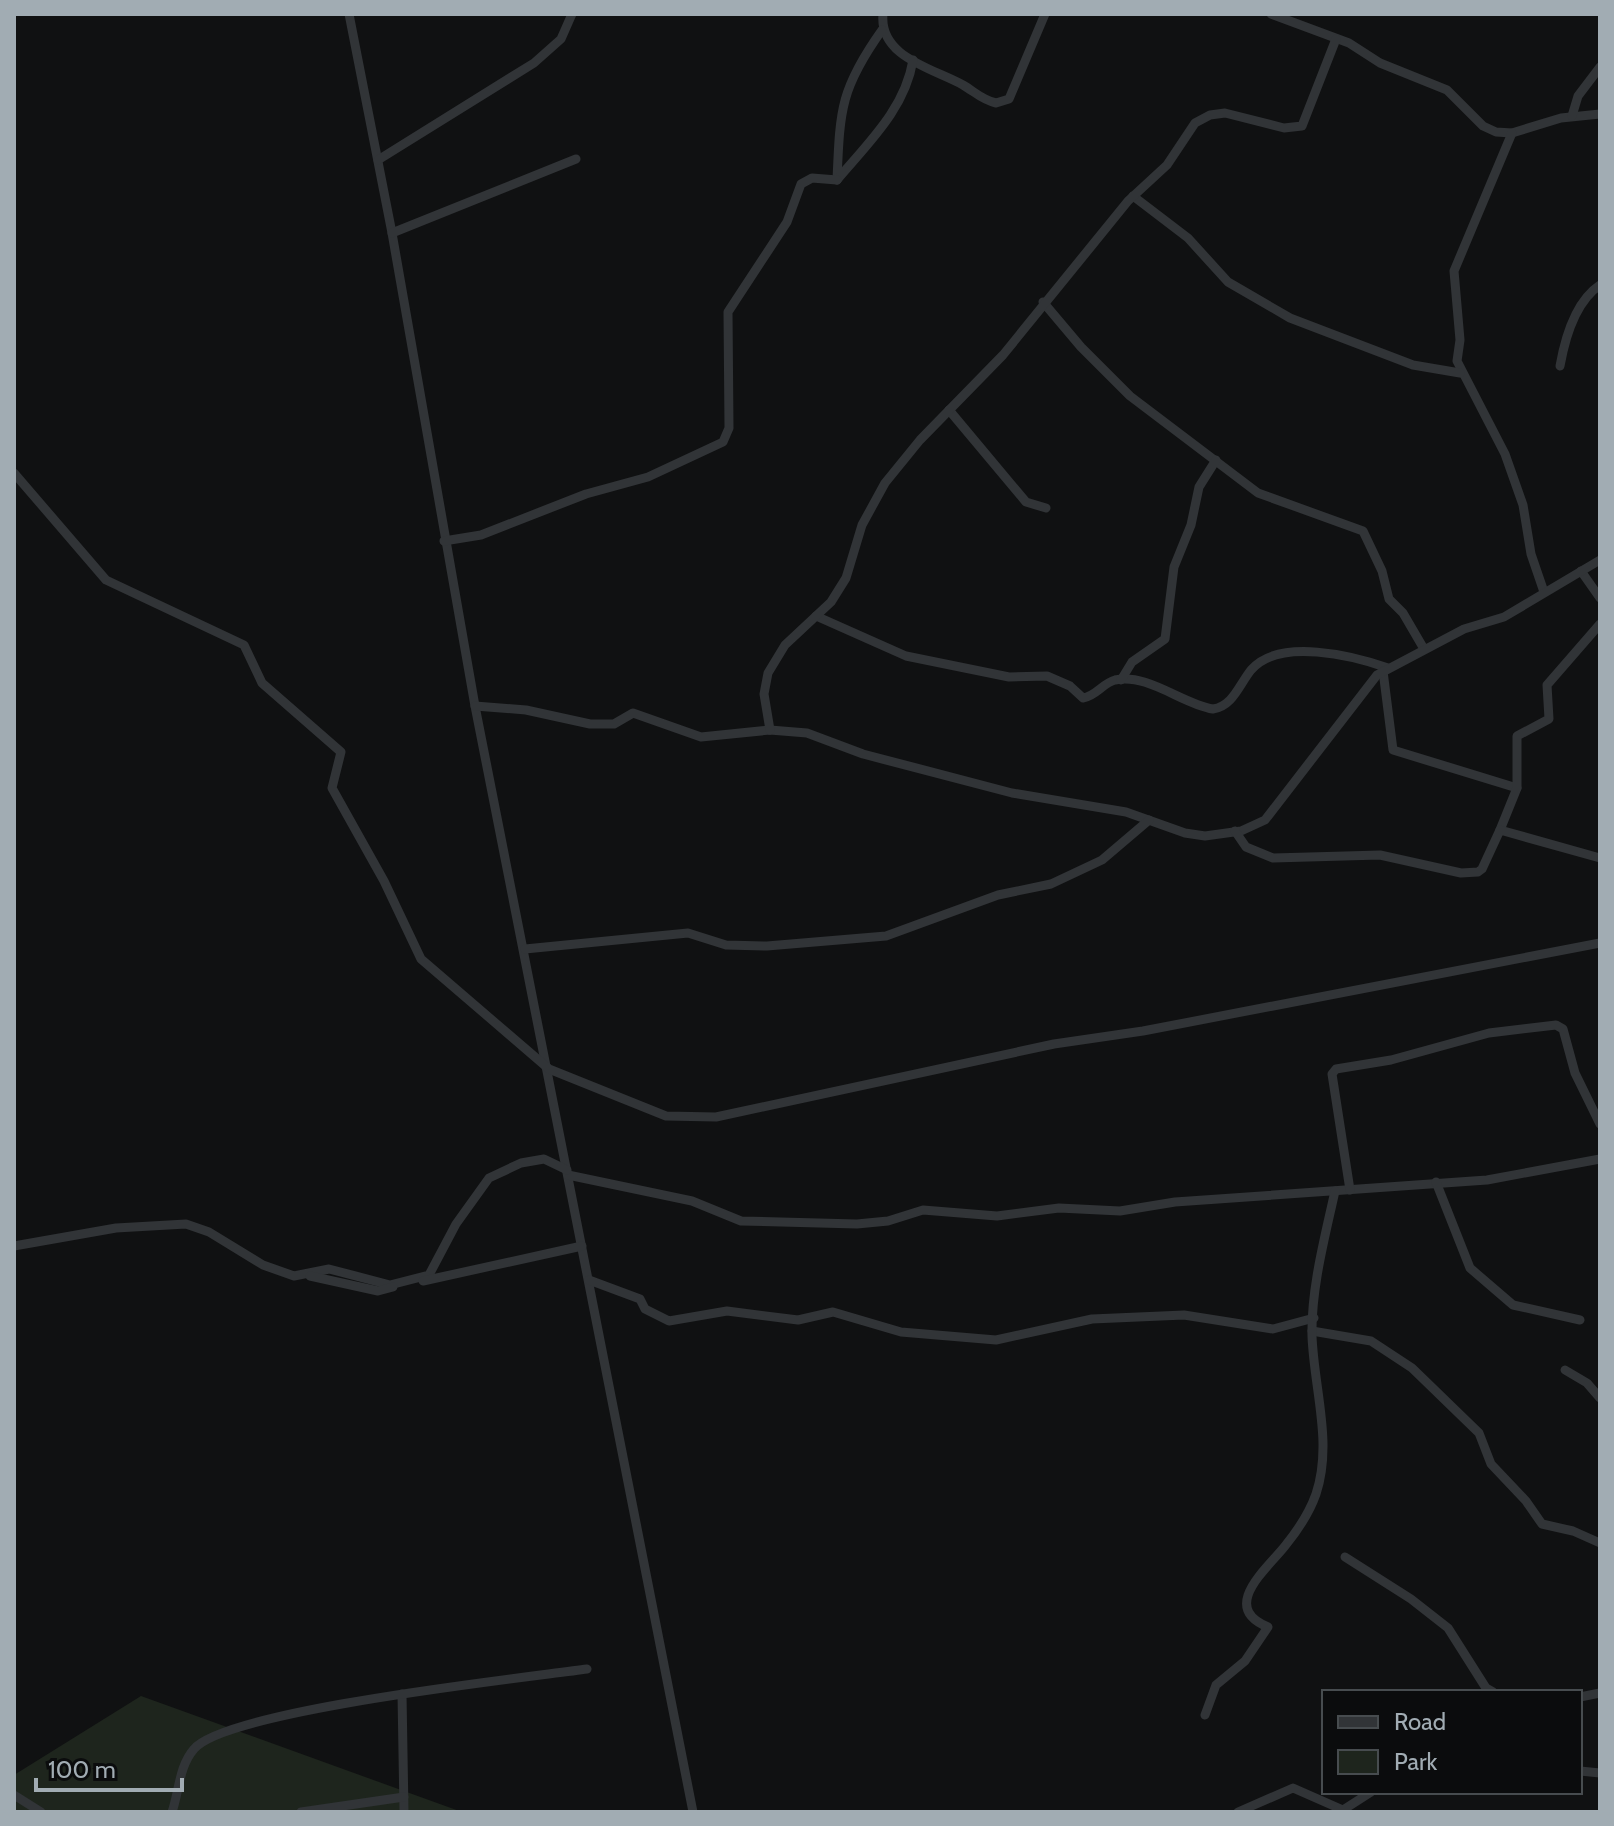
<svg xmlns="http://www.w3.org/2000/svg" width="1614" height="1826" viewBox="0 0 1614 1826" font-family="Cabin,sans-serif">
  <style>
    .green { fill: #1e251d }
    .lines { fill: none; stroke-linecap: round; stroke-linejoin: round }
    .street { stroke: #313437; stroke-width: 9 }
  </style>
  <rect width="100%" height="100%" fill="#101112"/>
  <path class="green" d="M141,1696L462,1812H14V1775Z"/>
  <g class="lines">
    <g class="street">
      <path d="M349,14L392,233L475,706L693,1812"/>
      <path d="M883,14C879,57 932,68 963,85C975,92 982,100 996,103L1009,99L1045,14"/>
      <path d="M1271,14L1349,43L1380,63L1447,90L1483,126L1496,132L1512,133L1561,118L1600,114"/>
      <path d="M1572,116L1578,96L1600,67"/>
      <path d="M1512,133L1454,271L1460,340L1457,361L1505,454L1523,505L1531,554L1544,592"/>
      <path d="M378,160L534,63L561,39L572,14"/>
      <path d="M837,180C840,110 840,89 882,30"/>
      <path d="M837,180C868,143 905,109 913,60"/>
      <path d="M1133,196L1188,238L1228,282L1290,318L1413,365L1460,373"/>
      <path d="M392,233L576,159"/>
      <path d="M1043,302L1081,347L1130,396L1258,493L1363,531L1382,571L1389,599L1403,613L1424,649"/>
      <path d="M1560,366C1565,338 1576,301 1600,285"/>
      <path d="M949,410L1026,502L1046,508"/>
      <path d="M14,473L106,580L244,645L262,683L341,752L332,788L384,881L421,959L549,1069L666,1116L716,1117L1054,1044L1143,1031L1600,943"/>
      <path d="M444,541L481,535L586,494L648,477L723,442L729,428L728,312L787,222L801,184L812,178L837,180"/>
      <path d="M1581,571L1600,598"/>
      <path d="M816,616L906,656L1009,677L1047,676L1070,686L1083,698C1096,696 1103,683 1115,680C1148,673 1182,704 1213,709C1233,706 1239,685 1251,670C1279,637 1354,656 1388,668"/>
      <path d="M1383,671L1393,750L1517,788"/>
      <path d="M1121,680L1132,662L1165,639L1174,567L1191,525L1199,487L1216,460"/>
      <path d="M475,706L526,710L590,724H614L633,713L701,737L770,730L807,733L863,754L1012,793L1126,812L1185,833L1205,836L1241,831L1265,820L1377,675L1464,629L1504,617L1600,560"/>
      <path d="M770,730L764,694L768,673L785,645L831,602L846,578L862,525L885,483L920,440L1003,355L1128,201L1167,165L1195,123L1210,115L1225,113L1284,128L1302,126L1336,39"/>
      <path d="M1500,830L1517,788V736L1549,719L1547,685L1600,624"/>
      <path d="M1235,831L1246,847L1273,858L1380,855L1461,873L1478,872L1482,869L1500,830L1600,858"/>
      <path d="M525,949L688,933L726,945L767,946L886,936L998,895L1051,884L1102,860L1149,820"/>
      <path d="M568,1175L692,1201L741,1221L857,1224L888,1221L923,1210L997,1216L1059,1208L1120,1211L1175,1202L1487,1180L1600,1159"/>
      <path d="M1436,1182L1470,1268L1513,1305L1580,1320"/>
      <path d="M1350,1190L1332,1074L1336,1069L1391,1060L1489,1033L1556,1025L1563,1029L1575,1073L1600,1124"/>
      <path d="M14,1246L116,1228L186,1224L209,1232L263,1265L294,1276L329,1269L390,1285L429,1275L456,1224L489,1178L521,1163L544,1159L567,1170"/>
      <path d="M310,1276L378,1291L393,1287"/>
      <path d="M589,1280L640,1299L645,1309L669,1321L727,1311L798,1320L833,1312L901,1332L996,1340L1092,1319L1184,1315L1273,1329L1314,1318"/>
      <path d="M423,1281L582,1246"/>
      <path d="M1312,1331L1371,1341L1412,1368L1479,1433L1491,1464L1526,1501L1542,1524L1573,1531L1600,1543"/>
      <path d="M1565,1370L1587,1383L1600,1398"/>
      <path d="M1345,1557L1411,1599L1448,1628L1486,1688L1493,1692"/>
      <path d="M402,1694L404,1812"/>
      <path d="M1580,1697L1600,1693"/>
      <path d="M1205,1715L1216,1685L1245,1661L1268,1627C1219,1607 1267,1569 1285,1546C1298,1530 1309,1514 1316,1494C1333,1443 1314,1389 1312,1336C1311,1288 1325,1237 1335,1191"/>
      <path d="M1580,1771L1600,1773"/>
      <path d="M14,1795L41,1812"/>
      <path d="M172,1812C179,1792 179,1766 194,1749C226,1710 523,1678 587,1669"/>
      <path d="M301,1812L404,1797"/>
      <path d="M1238,1812L1293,1788L1343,1810L1371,1792"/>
    </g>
  </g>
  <rect width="1614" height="1826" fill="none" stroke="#a1acb3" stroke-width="32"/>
  <rect x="1322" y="1690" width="260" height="104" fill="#0b0c0d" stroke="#474c4f" stroke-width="2"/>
  <rect x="1338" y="1716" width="40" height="12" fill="#313437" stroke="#474c4f" stroke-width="2"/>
  <text x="1394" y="1730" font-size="24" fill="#a1acb3">Road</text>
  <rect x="1338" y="1750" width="40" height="24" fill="#1e251d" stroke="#474c4f" stroke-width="2"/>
  <text x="1394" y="1770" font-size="24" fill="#a1acb3">Park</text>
  <path d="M36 1778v12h146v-12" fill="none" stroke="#a1acb3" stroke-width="4"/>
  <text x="48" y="1778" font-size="24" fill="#a1acb3" stroke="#0b0c0d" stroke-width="6" paint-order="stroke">100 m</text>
</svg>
